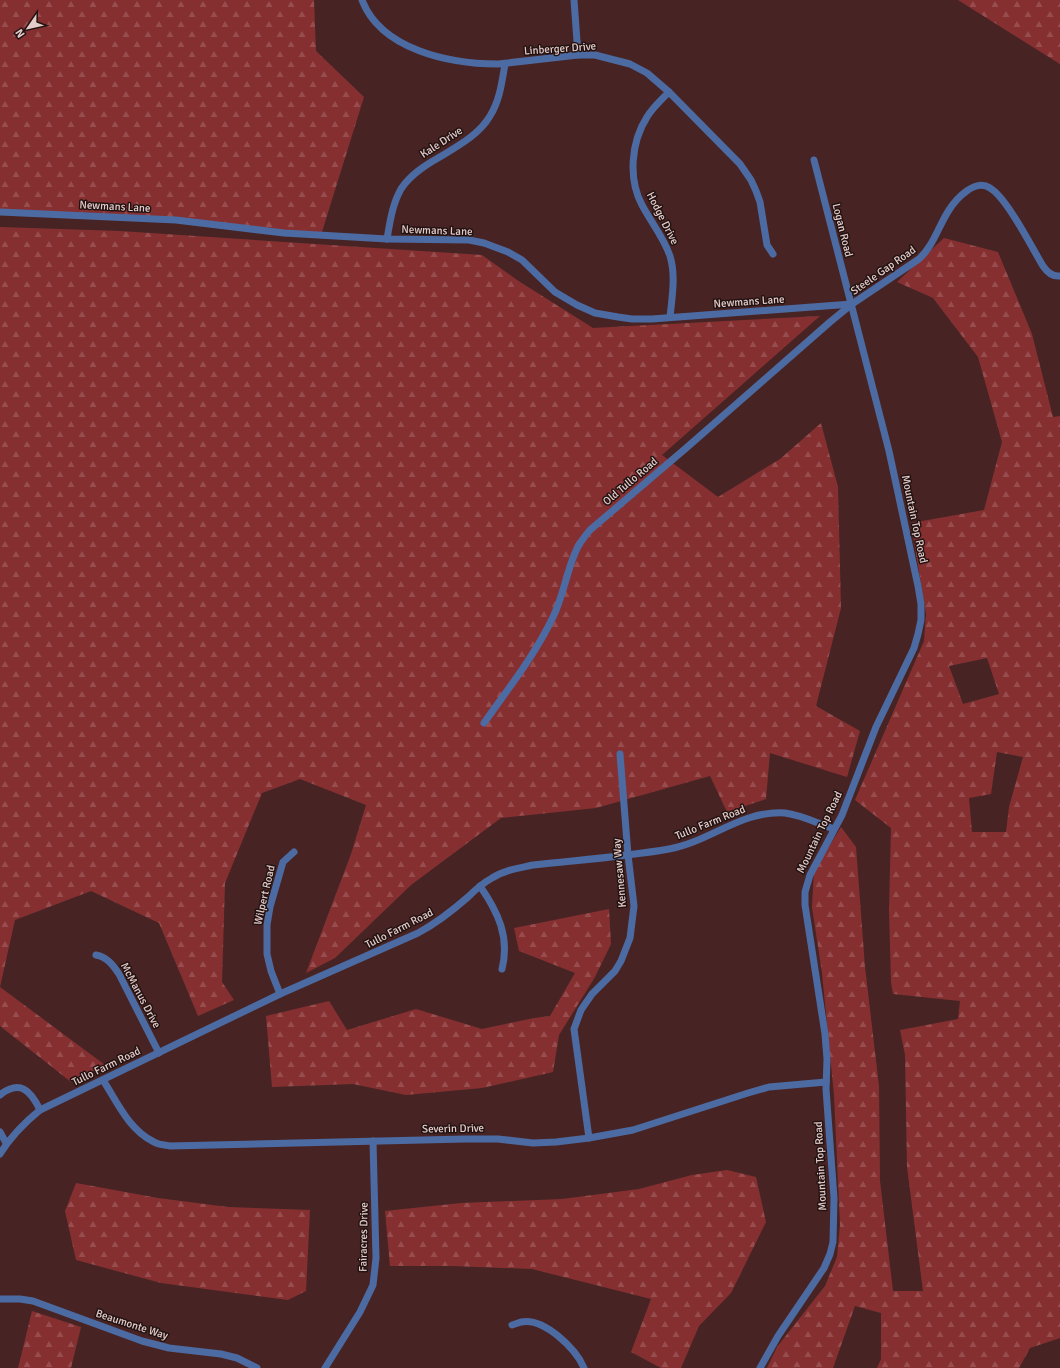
<svg xmlns="http://www.w3.org/2000/svg" width="1060" height="1368" viewBox="0 0 1060 1368" font-family="Signika,sans-serif">
  <style>
    .forest { fill: url(#forest-firs); fill-rule: evenodd }
    .lines { fill: none; stroke-linecap: round; stroke-linejoin: round }
    .street { stroke: #4d6ba3; stroke-width: 7 }
    .labels { text-anchor: middle; stroke-width: 3; stroke-linejoin: round; paint-order: stroke }
    .street-label { font-size: 11px; fill: #e4ccca; stroke: #221312 }
  </style>
  <defs>
    <pattern id="forest-firs" width="22" height="20" patternUnits="userSpaceOnUse"><rect width="22" height="20" fill="#862f31"/><path d="M5 1l3.5 6h-7zM16 11l3.5 6h-7z" fill="#974c4e"/></pattern>
  </defs>
  <rect width="100%" height="100%" fill="#472423"/>
  <g class="forest">
    <path d="M0,0H314L316,51L364,97L321,235L176,220L0,212Z"/>
    <path d="M958,0H1060V64Z"/>
    <path d="M0,227L120,231L482,255L517,280L593,328L820,316L662,455L718,497L780,459L821,423L838,487L841,608L816,706L860,731L847,777L770,753L766,799L727,812L710,776L596,808L501,818L411,885L335,958L306,973L351,854L366,805L300,779L262,793L225,883L222,982L234,1000L198,1016L159,923L91,891L15,920L0,987L105,1065L71,1082L0,1026Z"/>
    <path d="M944,238L998,252L1032,334L1053,417L1060,416V1338L1030,1348L1019,1368H877L881,1359V1313L855,1306L833,1368H767L777,1347L825,1286L837,1257L840,1225L834,1095L822,973L812,907L814,871L841,827L856,847L865,967L879,1086L880,1181L893,1291H923L907,1167L905,1055L900,1030L958,1019L960,1001L893,994L891,982L889,910L891,828L855,800L924,641L926,614L911,523L984,510L1002,442L978,357L933,298L897,282ZM987,658L999,694L963,704L949,666ZM997,752L1023,757L1009,807L1006,832H972L969,798L991,794Z"/>
    <path d="M609,909L611,944L595,977L559,1035L553,1072L482,1088L406,1095L353,1084L272,1087L266,1016L329,1001L347,1030L416,1009L482,1029L534,1018L550,1016L575,973L519,951L514,928Z"/>
    <path d="M727,1170L756,1177L766,1222L731,1293L699,1326L681,1368H661L631,1352L651,1299L532,1269L452,1266H390L385,1211L461,1203L562,1199L639,1189L692,1175Z"/>
    <path d="M76,1183L158,1198L228,1207L310,1210L306,1291L288,1300L161,1283L76,1260L65,1211Z"/>
    <path d="M32,1311L81,1327L71,1368H18Z"/>
  </g>
  <g class="lines">
    <g class="street">
      <path d="M362,0C381,50 450,64 498,64L578,55H595L630,64L647,73L669,92L740,164L751,180L756,191L760,202L767,245L773,254"/>
      <path d="M574,0L578,55"/>
      <path d="M669,92C661,100 653,107 647,117C631,142 628,179 642,205C651,222 664,238 670,256C676,276 672,297 670,317"/>
      <path d="M0,212L176,220L284,233L387,239L469,240L484,243L508,252L522,260L555,292L577,305L595,313L618,317L632,319H652L852,304"/>
      <path d="M387,239C390,222 392,205 401,189C410,175 424,166 438,158C456,147 479,135 490,116C500,100 502,81 505,64"/>
      <path d="M484,723C508,689 535,655 553,617C563,597 566,574 575,553C578,545 584,537 590,530L685,449L830,322L852,304L919,259C934,245 938,227 949,210C956,199 975,178 990,188C1007,198 1032,248 1043,266C1047,272 1052,277 1060,276"/>
      <path d="M480,886C498,912 510,937 502,969"/>
      <path d="M96,955C107,957 113,965 119,974L159,1053"/>
      <path d="M280,994L271,971L267,954V925L270,907L283,862L294,852"/>
      <path d="M103,1080C117,1102 129,1130 154,1142C159,1145 165,1145 170,1146L465,1139H498L533,1143L556,1142L589,1138L633,1130L748,1093L769,1087L826,1082"/>
      <path d="M0,1095C20,1079 31,1091 40,1110"/>
      <path d="M0,1132L6,1143"/>
      <path d="M589,1138L574,1029L581,1010L592,994L615,971L621,961L630,938L634,906L628,855L620,754"/>
      <path d="M0,1154C11,1136 24,1123 40,1110L280,994L418,933C437,923 452,911 468,897C475,890 483,883 492,878C504,870 519,868 533,865C578,860 624,857 669,849C710,842 741,810 785,813C802,815 819,824 834,829"/>
      <path d="M0,1299H20L33,1301L142,1341L169,1348L221,1354L237,1358L257,1368"/>
      <path d="M512,1325C515,1324 518,1323 521,1322C544,1317 576,1349 584,1368"/>
      <path d="M325,1368L360,1312L373,1285L376,1258L373,1141"/>
      <path d="M760,1368L778,1336L824,1268L830,1254L833,1242L834,1198L826,1089L827,1059L825,1034L805,905V892L810,875L842,815L876,727L914,648L918,634L921,620V604L918,586L889,451L814,160"/>
    </g>
  </g>
  <g class="labels">
    <g class="street-label">
      <text transform="translate(560 48) rotate(-4)" y="4">Linberger Drive</text>
      <text transform="translate(441 142) rotate(-33)" y="4">Kale Drive</text>
      <text transform="translate(115 206) rotate(3)" y="4">Newmans Lane</text>
      <text transform="translate(663 218) rotate(63)" y="4">Hodge Drive</text>
      <text transform="translate(437 230) rotate(2)" y="4">Newmans Lane</text>
      <text transform="translate(843 230) rotate(76)" y="4">Logan Road</text>
      <text transform="translate(883 270) rotate(-35)" y="4">Steele Gap Road</text>
      <text transform="translate(749 301) rotate(-4)" y="4">Newmans Lane</text>
      <text transform="translate(630 481) rotate(-40)" y="4">Old Tullo Road</text>
      <text transform="translate(915 519) rotate(78)" y="4">Mountain Top Road</text>
      <text transform="translate(710 822) rotate(-22)" y="4">Tullo Farm Road</text>
      <text transform="translate(819 832) rotate(-64)" y="4">Mountain Top Road</text>
      <text transform="translate(619 873) rotate(-95)" y="4">Kennesaw Way</text>
      <text transform="translate(264 895) rotate(-77)" y="4">Wilpert Road</text>
      <text transform="translate(399 928) rotate(-27)" y="4">Tullo Farm Road</text>
      <text transform="translate(141 995) rotate(62)" y="4">McManus Drive</text>
      <text transform="translate(106 1066) rotate(-26)" y="4">Tullo Farm Road</text>
      <text transform="translate(453 1128) rotate(-1)" y="4">Severin Drive</text>
      <text transform="translate(820 1166) rotate(-93)" y="4">Mountain Top Road</text>
      <text transform="translate(363 1237) rotate(-89)" y="4">Fairacres Drive</text>
      <text transform="translate(132 1324) rotate(18)" y="4">Beaumonte Way</text>
    </g>
  </g>
  <g transform="translate(28 28) rotate(236)" stroke="#221312" stroke-width="3" paint-order="stroke">
  <path d="M0-3L7 15L0 10L-7 15Z" fill="#e4ccca"/>
  <text y="-6" font-size="11" font-weight="bold" text-anchor="middle" fill="#e4ccca">N</text>
  </g>
</svg>
